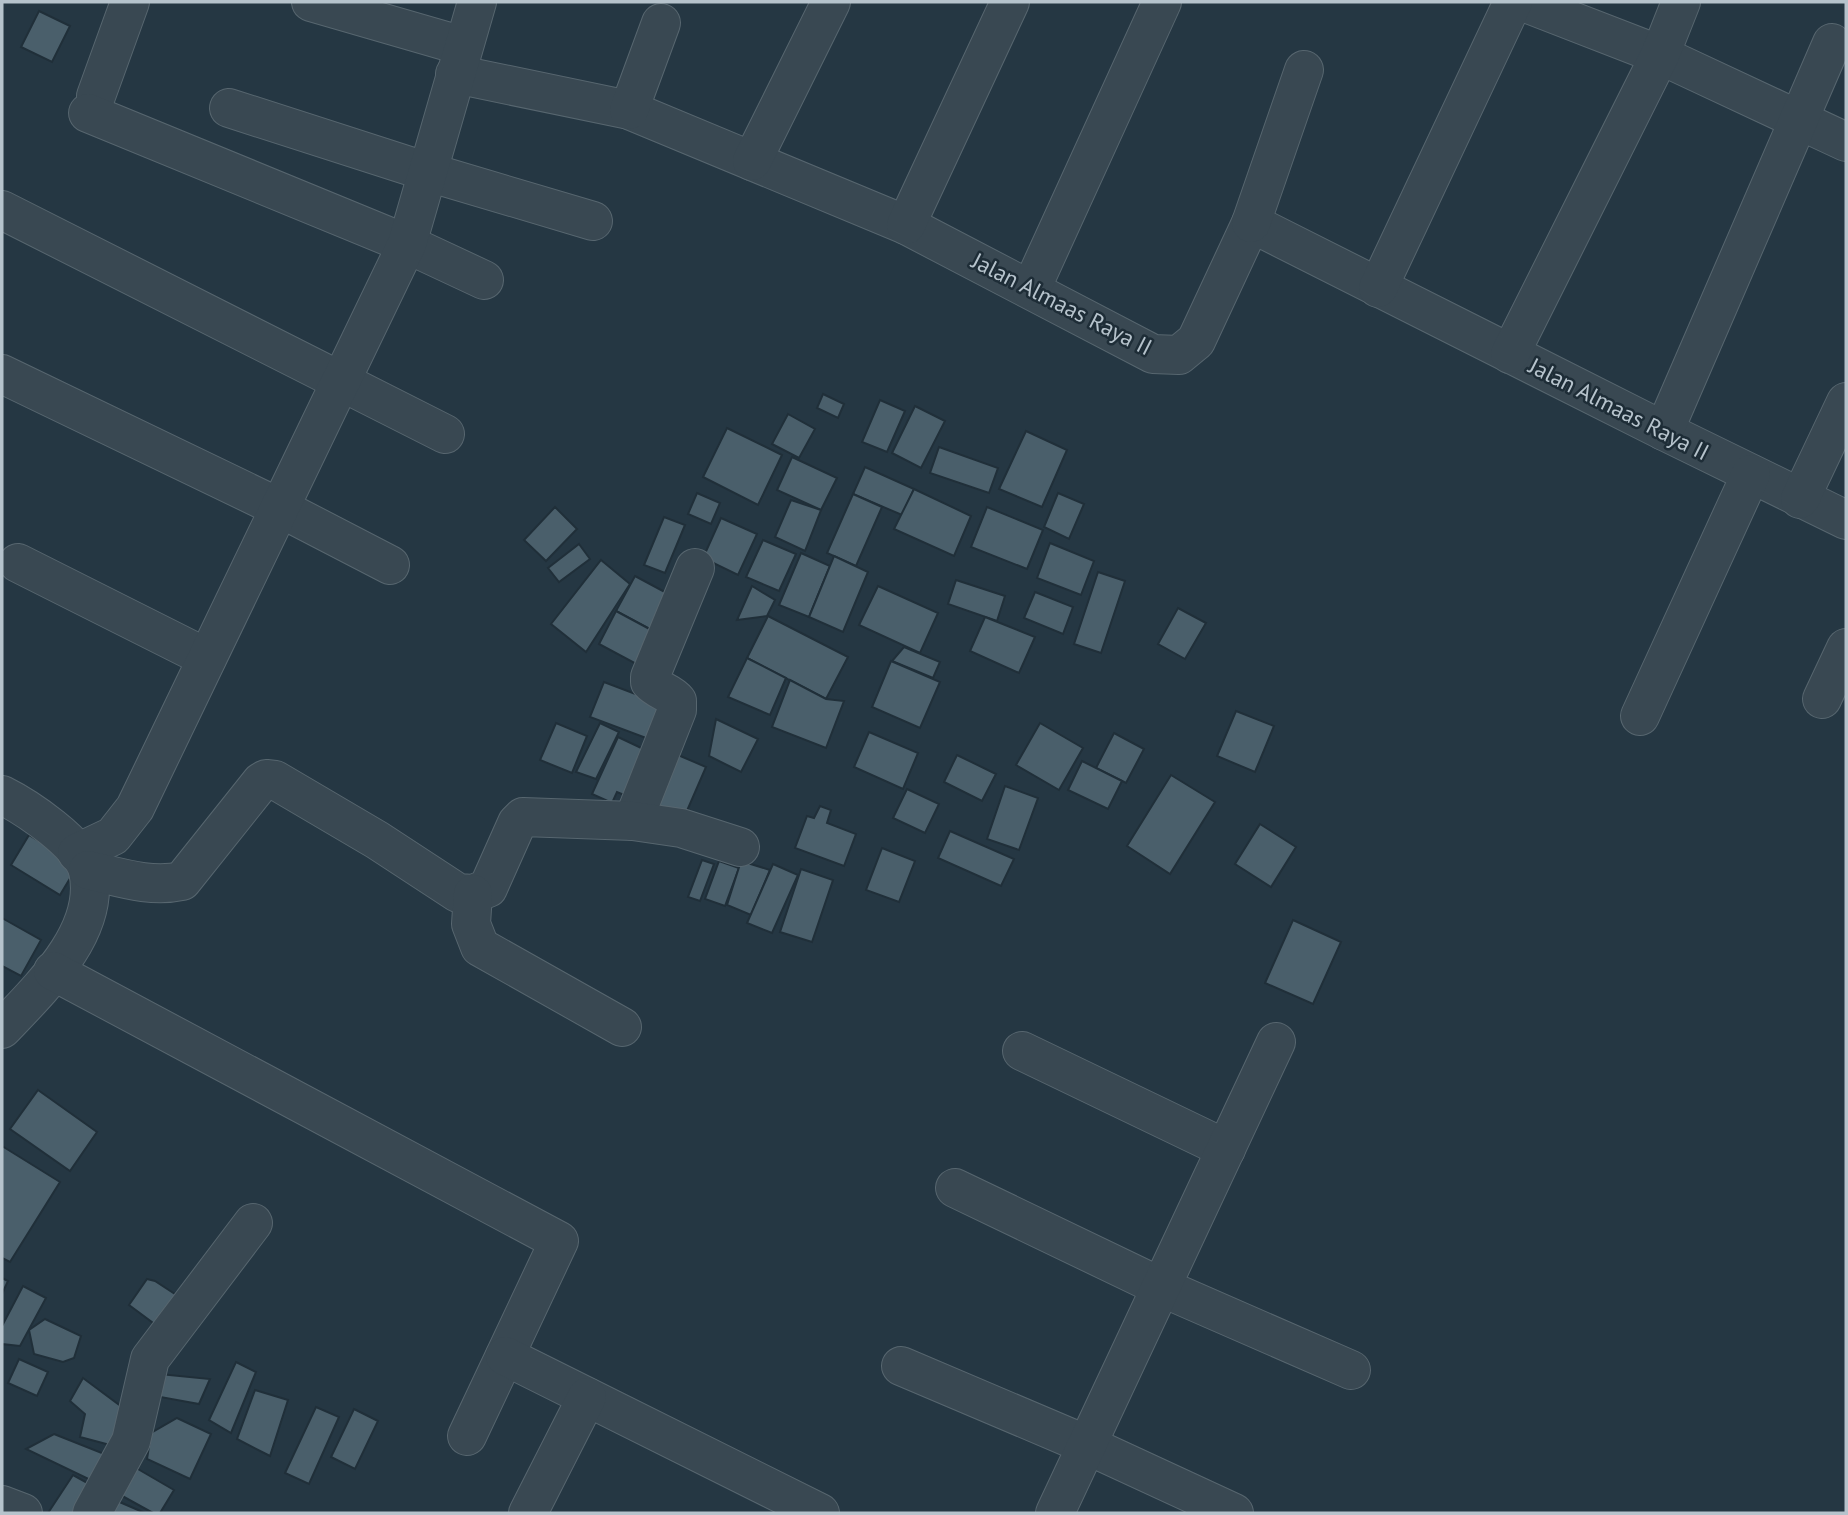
<svg xmlns="http://www.w3.org/2000/svg" width="1848" height="1515" viewBox="0 0 1848 1515" font-family="'PT Sans',sans-serif">
  <style>
    .building { fill: #4a5f6b; stroke: #202f39; stroke-width: 2 }
    .lines { fill: none; stroke-linecap: round; stroke-linejoin: round }
    .minor-casing { stroke: #57666f; stroke-width: 40 }
    .minor { stroke: #394852; stroke-width: 38 }
    .labels { text-anchor: middle; stroke-width: 5; stroke-linejoin: round; paint-order: stroke }
    .street-label { font-size: 23px; fill: #b6c3cc; stroke: #1e2d37 }
  </style>
  <rect width="100%" height="100%" fill="#253743"/>
  <g class="building">
    <path d="M39,11L70,26L52,62L21,47Z"/>
    <path d="M823,394L844,404L838,418L817,408Z"/>
    <path d="M880,400L905,411L887,452L862,442Z"/>
    <path d="M915,406L945,421L921,468L892,453Z"/>
    <path d="M788,414L815,429L799,458L772,444Z"/>
    <path d="M727,428L782,455L758,505L703,477Z"/>
    <path d="M1026,431L1067,450L1042,507L999,489Z"/>
    <path d="M939,447L998,468L989,493L930,473Z"/>
    <path d="M792,457L837,478L821,510L777,490Z"/>
    <path d="M865,467L914,489L902,515L853,494Z"/>
    <path d="M914,489L971,516L954,556L894,529Z"/>
    <path d="M697,493L720,503L711,524L688,514Z"/>
    <path d="M1058,493L1084,504L1069,539L1044,527Z"/>
    <path d="M853,494L882,507L856,566L827,553Z"/>
    <path d="M791,500L821,510L805,551L775,537Z"/>
    <path d="M555,507L577,529L546,561L524,540Z"/>
    <path d="M987,507L1043,530L1027,569L971,547Z"/>
    <path d="M664,517L685,525L665,573L644,565Z"/>
    <path d="M721,518L757,534L738,575L703,558Z"/>
    <path d="M763,540L796,554L779,591L746,577Z"/>
    <path d="M1050,543L1094,561L1081,595L1037,578Z"/>
    <path d="M579,544L590,559L559,582L548,568Z"/>
    <path d="M801,553L830,566L809,617L779,605Z"/>
    <path d="M834,556L868,572L843,632L809,617Z"/>
    <path d="M601,560L630,584L586,652L551,624Z"/>
    <path d="M1098,572L1125,581L1101,653L1074,644Z"/>
    <path d="M635,576L676,598L657,633L616,611Z"/>
    <path d="M956,580L1005,596L997,621L948,604Z"/>
    <path d="M752,586L775,600L767,616L737,620Z"/>
    <path d="M878,586L938,613L920,653L859,625Z"/>
    <path d="M1035,592L1073,607L1063,634L1024,618Z"/>
    <path d="M1178,608L1206,623L1185,659L1158,644Z"/>
    <path d="M616,611L657,633L640,666L599,644Z"/>
    <path d="M768,616L848,657L826,699L747,658Z"/>
    <path d="M985,617L1035,637L1019,673L970,651Z"/>
    <path d="M904,647L940,662L933,678L892,661Z"/>
    <path d="M747,658L786,678L770,715L728,697Z"/>
    <path d="M891,661L940,682L920,728L872,707Z"/>
    <path d="M790,680L826,699L844,701L826,748L772,727Z"/>
    <path d="M604,682L667,706L654,741L590,717Z"/>
    <path d="M1236,711L1274,726L1255,772L1217,756Z"/>
    <path d="M716,719L758,739L741,772L709,756Z"/>
    <path d="M556,723L587,736L572,773L540,760Z"/>
    <path d="M600,723L619,732L596,779L576,772Z"/>
    <path d="M1040,723L1083,748L1059,790L1016,765Z"/>
    <path d="M869,732L918,753L903,789L854,767Z"/>
    <path d="M1114,733L1144,749L1126,783L1096,768Z"/>
    <path d="M618,737L654,754L634,799L617,792L612,803L592,794Z"/>
    <path d="M671,752L706,767L683,820L649,805Z"/>
    <path d="M957,755L996,774L982,801L944,782Z"/>
    <path d="M1082,761L1122,781L1108,809L1068,790Z"/>
    <path d="M1171,775L1215,802L1170,874L1127,846Z"/>
    <path d="M1005,786L1038,798L1019,850L987,839Z"/>
    <path d="M907,789L939,804L925,833L893,818Z"/>
    <path d="M820,806L831,810L827,823L856,834L844,866L795,848L807,816L814,818Z"/>
    <path d="M1260,824L1296,847L1271,887L1235,864Z"/>
    <path d="M950,831L1014,859L1001,886L938,858Z"/>
    <path d="M29,835L78,865L60,895L11,865Z"/>
    <path d="M882,848L915,861L899,902L866,890Z"/>
    <path d="M702,860L714,864L700,901L688,897Z"/>
    <path d="M719,861L739,868L725,906L705,899Z"/>
    <path d="M741,861L770,870L751,915L727,905Z"/>
    <path d="M773,864L798,875L772,933L747,923Z"/>
    <path d="M801,869L833,880L812,942L780,932Z"/>
    <path d="M2,918L41,940L21,976L2,966Z"/>
    <path d="M1293,920L1341,942L1313,1004L1265,983Z"/>
    <path d="M38,1090L97,1132L70,1171L10,1129Z"/>
    <path d="M2,1146L60,1182L10,1262L2,1258Z"/>
    <path d="M2,1278L8,1281L2,1294Z"/>
    <path d="M147,1279L155,1281L184,1300L164,1331L129,1305Z"/>
    <path d="M23,1286L46,1298L20,1346L2,1344V1326Z"/>
    <path d="M45,1319L81,1336L74,1358L63,1362L34,1354L29,1330Z"/>
    <path d="M19,1359L48,1372L37,1396L8,1383Z"/>
    <path d="M236,1362L256,1372L231,1433L209,1420Z"/>
    <path d="M149,1373L210,1379L199,1404L161,1397L156,1407Z"/>
    <path d="M83,1378L134,1416L125,1449L80,1437L85,1414L70,1401Z"/>
    <path d="M255,1390L288,1400L270,1456L237,1439Z"/>
    <path d="M316,1407L339,1417L309,1484L285,1473Z"/>
    <path d="M354,1409L378,1421L355,1469L331,1457Z"/>
    <path d="M177,1418L211,1434L190,1479L147,1459L151,1433Z"/>
    <path d="M54,1434L117,1459L103,1486L26,1449Z"/>
    <path d="M131,1465L174,1490L160,1513H153L115,1492Z"/>
    <path d="M73,1475L102,1491L86,1513H48Z"/>
    <path d="M108,1497L145,1513H98Z"/>
  </g>
  <g class="lines">
    <defs>
      <g id="minor">
        <path d="M311,2L463,46"/>
        <path d="M1523,2L1660,55L1846,142"/>
        <path d="M455,74L629,110L906,225L1153,354L1179,355L1196,341L1251,223L1664,431L1846,520"/>
        <path d="M96,96L130,2"/>
        <path d="M229,108L428,172L593,221"/>
        <path d="M629,110L661,23"/>
        <path d="M88,113L407,244L484,280"/>
        <path d="M752,161L831,2"/>
        <path d="M2,210L445,434"/>
        <path d="M1251,223L1304,70"/>
        <path d="M906,225L1010,2"/>
        <path d="M1378,288L1513,2"/>
        <path d="M1031,289L1162,2"/>
        <path d="M1510,354L1660,55L1681,2"/>
        <path d="M2,374L280,508L390,565"/>
        <path d="M1664,431L1832,43"/>
        <path d="M1800,499L1846,402"/>
        <path d="M18,563L207,658"/>
        <path d="M1822,699L1846,648"/>
        <path d="M1640,716L1751,474"/>
        <path d="M2,795C26,807 82,844 88,871C102,931 39,990 2,1029"/>
        <path d="M633,821L677,710V701C670,692 658,691 650,682V677L695,568"/>
        <path d="M77,853L113,836L135,808L407,244L477,2"/>
        <path d="M88,870C119,877 150,888 182,881L261,782L266,779L275,780L377,840L458,893L473,894L488,888L517,823L523,817L633,821L681,828L740,847"/>
        <path d="M473,894L471,924L480,947L622,1027"/>
        <path d="M53,971L559,1241L467,1436"/>
        <path d="M1022,1051L1226,1149"/>
        <path d="M955,1188L1161,1287L1351,1370"/>
        <path d="M505,1356L820,1513"/>
        <path d="M901,1366L1087,1445L1234,1513"/>
        <path d="M2,1505L23,1513"/>
        <path d="M92,1513L131,1441L150,1359L253,1223"/>
        <path d="M528,1513L587,1397"/>
        <path d="M1055,1513L1276,1042"/>
      </g>
    </defs>
    <use href="#minor" class="minor-casing"/>
    <use href="#minor" class="minor"/>
  </g>
  <g class="labels">
    <g class="street-label">
      <text transform="translate(1062 304) rotate(27)" y="8">Jalan Almaas Raya II</text>
      <text transform="translate(1619 409) rotate(27)" y="8">Jalan Almaas Raya II</text>
    </g>
  </g>
  <rect width="1848" height="1515" fill="none" stroke="#b6c3cc" stroke-width="7"/>
</svg>
